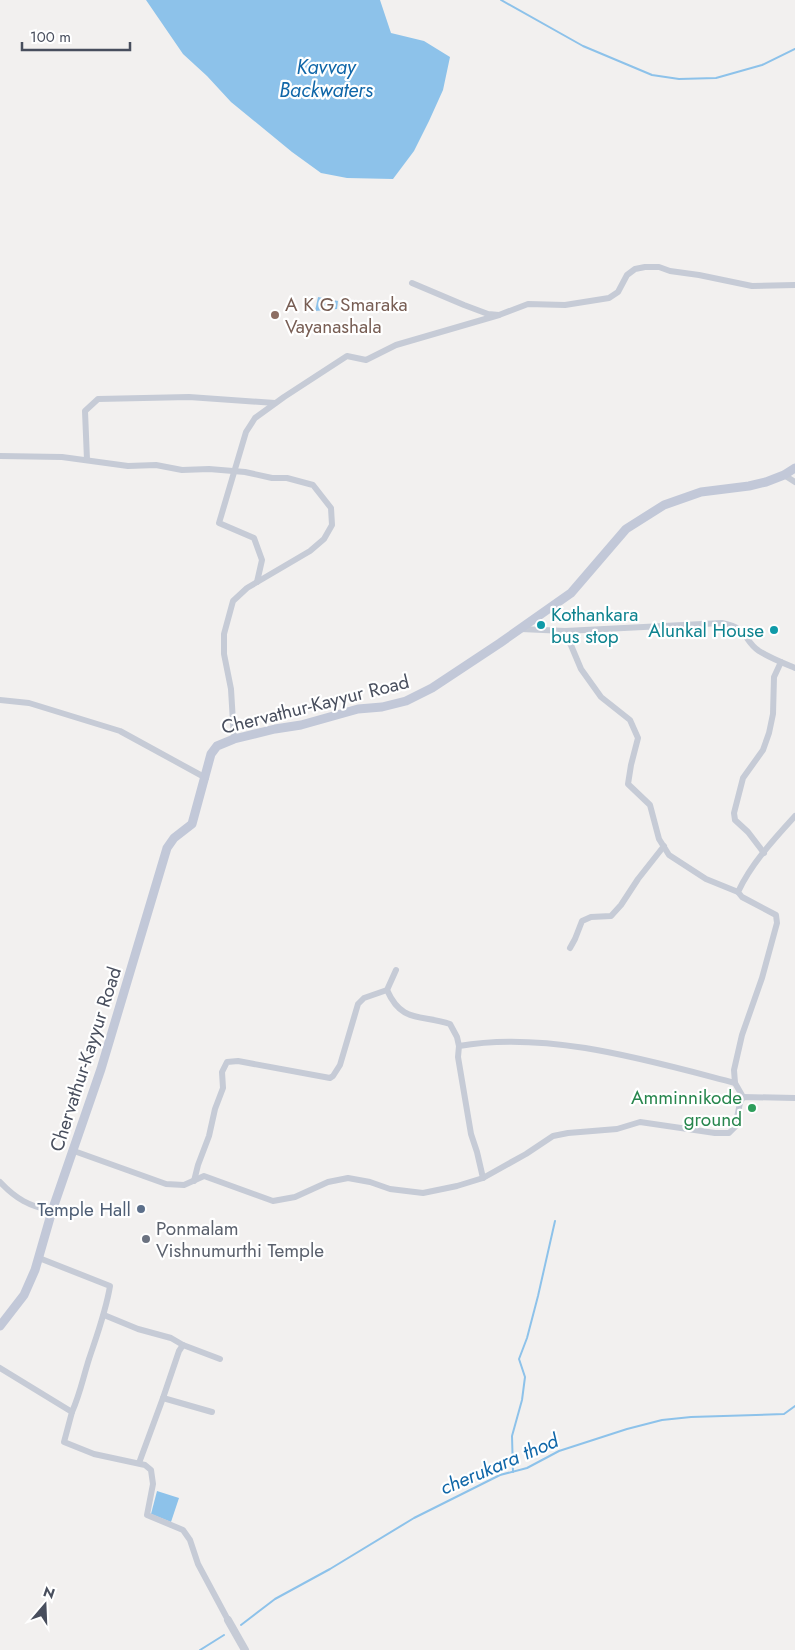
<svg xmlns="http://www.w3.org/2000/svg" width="795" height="1650" viewBox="0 0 795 1650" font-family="Jost,sans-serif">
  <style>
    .water { fill: #8dc2ea }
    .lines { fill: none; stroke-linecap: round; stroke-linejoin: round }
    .stream { stroke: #8dc2ea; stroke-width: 2 }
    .minor { stroke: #c6cbd6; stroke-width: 6 }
    .tertiary { stroke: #c6cbd6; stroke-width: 8 }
    .secondary { stroke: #c2c8d8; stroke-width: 9 }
    .education-dot { fill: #8d6e63; stroke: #fff; stroke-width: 2 }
    .culture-dot { fill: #0f9aa8; stroke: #fff; stroke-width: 2 }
    .leisure-dot { fill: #2e9e5b; stroke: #fff; stroke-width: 2 }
    .service-dot { fill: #5c6f8a; stroke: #fff; stroke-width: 2 }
    .worship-dot { fill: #6b7280; stroke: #fff; stroke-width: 2 }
    .labels { text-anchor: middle; stroke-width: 4.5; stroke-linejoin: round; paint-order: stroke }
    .education-label { font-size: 19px; fill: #785e54; stroke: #fff; text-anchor: start }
    .culture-label { font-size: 19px; fill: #0d838f; stroke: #fff; text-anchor: start }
    .street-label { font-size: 19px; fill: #484e5d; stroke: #fff }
    .leisure-label { font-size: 19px; fill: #27864d; stroke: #fff; text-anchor: end }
    .service-label { font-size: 19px; fill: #4e5e75; stroke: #fff; text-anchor: end }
    .worship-label { font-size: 19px; fill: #5b616d; stroke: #fff; text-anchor: start }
    .water-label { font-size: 20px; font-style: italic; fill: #0f66a8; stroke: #fff }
  </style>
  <rect width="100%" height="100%" fill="#f2f0ef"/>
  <g class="water">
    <path d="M146,0H380L391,33L424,41L450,57L443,90L429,121L414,151L393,179L347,178L321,173L292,152L231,102L207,76L183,54Z"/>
    <path d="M318,297L338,301L337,309L315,311Z"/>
    <path d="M157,1491L179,1498L171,1522L151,1514Z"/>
  </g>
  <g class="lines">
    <g class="stream">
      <path d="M501,0L583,46L652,75L679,79L716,78L762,65L795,49"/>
      <path d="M513,1472L512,1436L522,1400L525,1377L519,1359L527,1338L538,1296L555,1221"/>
      <path d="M241,1625L275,1599L330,1569L414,1518L500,1475L527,1468L559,1451L627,1429L662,1420L691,1417L784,1414L795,1406"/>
      <path d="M200,1650L224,1635"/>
    </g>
    <g class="minor">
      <path d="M412,283L464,305L488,314L499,315L528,304L565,305L609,298L618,292L627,275L635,269L645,267H659L670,271L699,275L752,286L795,285"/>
      <path d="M0,456L62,457L128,466L156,465L182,470L209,469L245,472L272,478H287L313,485L331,508L332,525L324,539L310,551L247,588L233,601L224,634V654L231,689L234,739"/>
      <path d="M87,460L85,411L98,399L189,397L275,403"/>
      <path d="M784,475L795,482"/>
      <path d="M257,582L262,560L254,538L219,523L246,432L255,418L284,397L347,356L366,360L396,345L499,315"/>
      <path d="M521,629L565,631L722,623C750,629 742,639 759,651C770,658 783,663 795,668"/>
      <path d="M565,631L581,669L601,697L630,720L638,738L631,765L628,784L650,805L659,839L669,855L706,879L738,892"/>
      <path d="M0,700L29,703L120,731L206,778"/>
      <path d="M764,853L748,832L735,820L734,813L743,778L763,750L769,733L773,714L774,677L781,662"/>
      <path d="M570,948L575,939L582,921L591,917L611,916L621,905L638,879L664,846"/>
      <path d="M387,990C402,1024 421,1014 450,1024L457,1037L459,1046"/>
      <path d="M743,1097L735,1083L734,1070L742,1035L762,978L777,923L776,915L742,897L738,892C751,864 774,839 795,816"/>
      <path d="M74,1151L166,1184L184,1185L204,1176L273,1201L295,1197L328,1182L348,1178L370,1182L390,1189L423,1193L457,1186L483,1178L526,1154L553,1136L568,1133L617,1129L640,1122L715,1133H729L735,1127L740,1103L743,1097L795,1098"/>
      <path d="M483,1178L477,1152L471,1134L458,1057L459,1046C547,1030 650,1061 735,1083"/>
      <path d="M194,1181L198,1165L209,1136L215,1109L223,1088L222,1072L227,1062L238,1061L330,1078L333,1076L340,1065L358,1004L364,998L387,990L396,970"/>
      <path d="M0,1182C16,1199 29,1206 52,1211"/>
      <path d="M39,1258L110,1286C106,1311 97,1335 89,1359C83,1378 80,1394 72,1412"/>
      <path d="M104,1315L138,1329L171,1338L183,1345"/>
      <path d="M0,1368L72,1412L64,1442L94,1454L145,1465L151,1470L153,1484L147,1515L183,1530L190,1540L198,1564L228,1620"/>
      <path d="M163,1398L179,1351L183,1345L220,1359"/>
      <path d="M139,1463L163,1398L212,1412"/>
    </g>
    <path class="tertiary" d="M228,1620L245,1650"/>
    <path class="secondary" d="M0,1326L24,1295L35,1270L52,1211L101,1069L167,848L174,838L192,824L211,754L217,746L234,739L275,729L301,725L358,709L382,707L406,701L432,688L500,643L571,593L626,529L664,505L701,492L749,486L766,482L784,475L795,468"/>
  </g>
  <circle class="education-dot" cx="275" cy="315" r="5"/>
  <g class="culture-dot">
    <circle cx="541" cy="625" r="5"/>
    <circle cx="774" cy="630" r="5"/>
  </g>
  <circle class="leisure-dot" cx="752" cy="1108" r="5"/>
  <circle class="service-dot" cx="141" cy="1209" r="5"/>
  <circle class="worship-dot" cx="146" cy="1239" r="5"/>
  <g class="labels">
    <g class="education-label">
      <text x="285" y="311">A K G Smaraka<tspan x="285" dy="22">Vayanashala</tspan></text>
    </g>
    <g class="culture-label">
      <text x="551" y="621">Kothankara<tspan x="551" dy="22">bus stop</tspan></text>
      <text x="764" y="637" text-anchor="end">Alunkal House</text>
    </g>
    <g class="street-label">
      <text transform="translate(315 704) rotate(-14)" y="7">Chervathur-Kayyur Road</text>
      <text transform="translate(85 1059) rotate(-72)" y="7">Chervathur-Kayyur Road</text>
    </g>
    <g class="leisure-label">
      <text x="742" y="1104">Amminnikode<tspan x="742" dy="22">ground</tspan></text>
    </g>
    <g class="service-label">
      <text x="131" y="1216">Temple Hall</text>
    </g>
    <g class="worship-label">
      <text x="156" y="1235">Ponmalam<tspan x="156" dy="22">Vishnumurthi Temple</tspan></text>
    </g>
    <g class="water-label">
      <text x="326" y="74">Kavvay<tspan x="326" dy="23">Backwaters</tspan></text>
      <text transform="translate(499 1464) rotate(-23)" y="7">cherukara thod</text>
    </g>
  </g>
  <g transform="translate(45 1605) rotate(19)" stroke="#ffffff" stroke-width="4" paint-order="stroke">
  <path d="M0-4L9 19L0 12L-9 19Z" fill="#484e5d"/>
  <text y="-8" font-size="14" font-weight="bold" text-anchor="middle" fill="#484e5d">N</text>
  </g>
  <path d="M22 42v8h108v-8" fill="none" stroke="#484e5d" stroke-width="2.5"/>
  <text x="30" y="42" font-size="15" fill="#484e5d" stroke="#ffffff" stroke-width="4" paint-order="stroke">100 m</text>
</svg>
